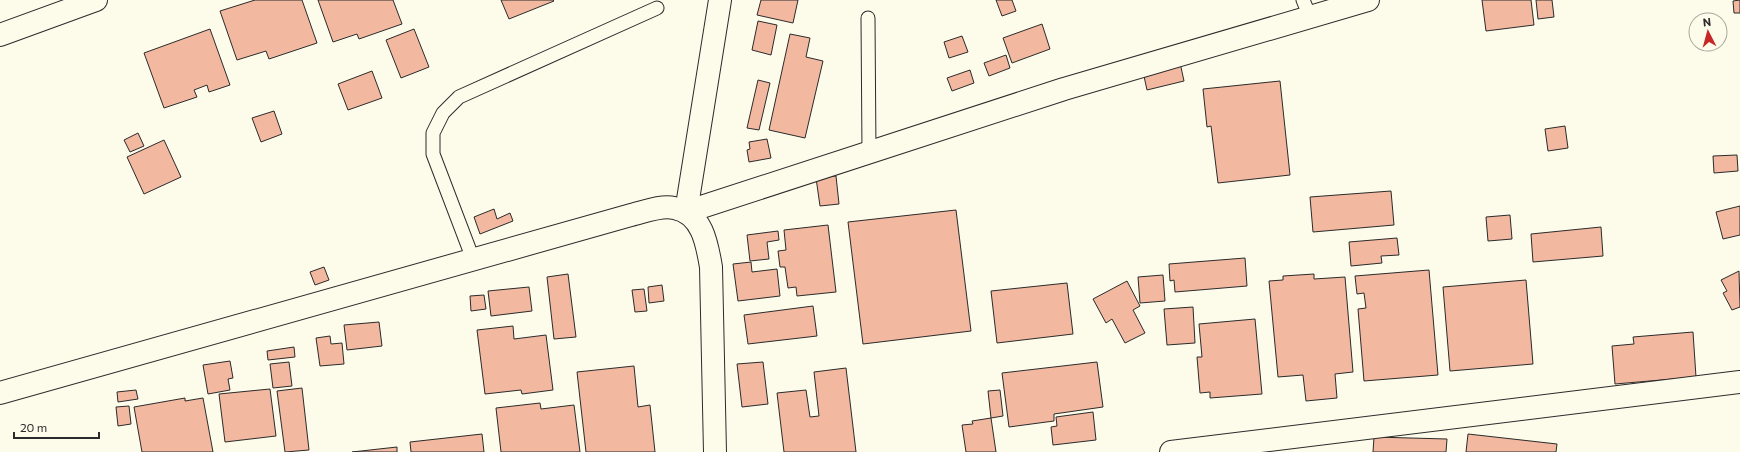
<svg xmlns="http://www.w3.org/2000/svg" width="1740" height="452" viewBox="0 0 1740 452" font-family="Commissioner,sans-serif">
  <style>
    .building { fill: #f2b8a0; stroke: #2b2b2b }
    .lines { fill: none; stroke-linecap: round; stroke-linejoin: round }
    .service-casing { stroke: #2b2b2b; stroke-width: 15 }
    .minor-casing { stroke: #2b2b2b; stroke-width: 24 }
    .tertiary-casing { stroke: #2b2b2b; stroke-width: 24 }
    .service { stroke: #fdfbea; stroke-width: 13 }
    .minor { stroke: #fdfbea; stroke-width: 22 }
    .tertiary { stroke: #fdfbea; stroke-width: 22 }
  </style>
  <rect width="100%" height="100%" fill="#fdfbea"/>
  <g class="building">
    <path d="M255,0H302L317,43L269,59L266,51L237,60L220,11Z"/>
    <path d="M318,0H393L402,24L359,39L357,34L333,42Z"/>
    <path d="M501,0H553L554,1L509,19Z"/>
    <path d="M761,0H798L793,23L757,15Z"/>
    <path d="M996,0H1012L1016,11L1002,16Z"/>
    <path d="M1482,0H1531L1534,25L1486,31Z"/>
    <path d="M1536,0H1552L1554,17L1538,19Z"/>
    <path d="M1740,0V13H1734L1733,1Z"/>
    <path d="M758,21L777,25L771,55L752,50Z"/>
    <path d="M1042,24L1050,49L1012,63L1003,38Z"/>
    <path d="M210,29L230,85L209,92L207,85L194,90L197,97L164,108L144,53Z"/>
    <path d="M414,29L429,67L401,78L386,40Z"/>
    <path d="M790,34L810,38L806,57L823,61L805,138L769,130Z"/>
    <path d="M962,36L968,52L949,58L944,42Z"/>
    <path d="M1006,55L1010,68L989,76L984,63Z"/>
    <path d="M1179,58L1184,81L1147,90L1142,67Z"/>
    <path d="M970,70L974,83L952,91L947,78Z"/>
    <path d="M372,71L382,98L348,110L338,84Z"/>
    <path d="M758,80L770,83L759,130L747,128Z"/>
    <path d="M1280,81L1290,175L1218,183L1211,126L1207,127L1203,89Z"/>
    <path d="M274,111L282,134L261,142L252,118Z"/>
    <path d="M1565,126L1568,148L1548,151L1545,129Z"/>
    <path d="M138,133L144,146L130,152L124,140Z"/>
    <path d="M767,139L771,158L749,162L747,150L750,149L749,142Z"/>
    <path d="M164,140L181,177L144,194L127,157Z"/>
    <path d="M1737,155L1738,171L1714,173L1713,156Z"/>
    <path d="M836,176L839,204L820,206L816,178Z"/>
    <path d="M1391,191L1394,225L1313,232L1310,197Z"/>
    <path d="M1740,206V235L1723,239L1716,212Z"/>
    <path d="M494,209L497,219L510,213L513,221L480,234L474,217Z"/>
    <path d="M956,210L971,331L863,344L848,222Z"/>
    <path d="M1510,215L1512,239L1488,241L1486,217Z"/>
    <path d="M828,225L836,292L797,296L796,287L788,288L785,267H780L778,251L786,250L784,230Z"/>
    <path d="M1601,227L1603,256L1533,262L1531,234Z"/>
    <path d="M778,231L779,240L767,242L769,259L750,261L747,235Z"/>
    <path d="M1397,238L1399,255L1381,256L1382,263L1351,266L1349,242Z"/>
    <path d="M1245,258L1247,286L1175,292L1174,280L1170,281L1169,264Z"/>
    <path d="M751,262L752,272L777,269L780,296L738,301L733,264Z"/>
    <path d="M324,267L329,280L315,285L310,272Z"/>
    <path d="M1429,270L1438,375L1364,381L1358,309L1366,308L1364,293L1357,294L1355,276Z"/>
    <path d="M1739,271L1740,307L1732,310L1723,293L1727,291L1721,280Z"/>
    <path d="M568,274L576,337L554,339L547,277Z"/>
    <path d="M1314,274V279L1345,277L1353,372L1335,374L1337,398L1306,401L1303,375L1278,377L1269,281L1283,280V276Z"/>
    <path d="M1163,275L1165,301L1140,303L1138,277Z"/>
    <path d="M1526,280L1533,364L1450,371L1443,287Z"/>
    <path d="M1127,281L1140,306L1133,310L1145,333L1125,343L1112,319L1106,323L1093,299Z"/>
    <path d="M1067,283L1073,334L997,343L991,291Z"/>
    <path d="M662,285L664,301L649,303L648,287Z"/>
    <path d="M529,287L532,311L491,316L488,291Z"/>
    <path d="M644,289L647,311L635,312L632,290Z"/>
    <path d="M484,295L486,309L471,311L470,296Z"/>
    <path d="M813,306L817,336L748,344L744,315Z"/>
    <path d="M1193,307L1195,343L1167,345L1164,309Z"/>
    <path d="M1255,319L1262,394L1210,398V392L1200,393L1197,357H1202L1199,324Z"/>
    <path d="M379,322L382,346L347,350L344,325Z"/>
    <path d="M513,326L514,339L546,335L553,390L522,394L521,390L485,394L477,330Z"/>
    <path d="M1693,332L1696,377L1615,384L1612,346L1634,344L1633,337Z"/>
    <path d="M330,336L331,344L342,343L344,364L320,366L316,338Z"/>
    <path d="M294,347L295,357L268,360L267,351Z"/>
    <path d="M230,361L233,378L228,379L230,390L208,394L203,365Z"/>
    <path d="M289,362L292,386L273,388L270,364Z"/>
    <path d="M763,362L768,404L742,407L737,364Z"/>
    <path d="M1097,362L1103,407L1054,414V421L1009,427L1002,373Z"/>
    <path d="M634,366L638,407L650,405L655,452H586L577,372Z"/>
    <path d="M846,368L856,452H784L777,393L806,390L810,417L819,416L814,372Z"/>
    <path d="M302,388L309,450L285,452L277,391Z"/>
    <path d="M270,389L276,436L225,442L219,394Z"/>
    <path d="M136,390L138,399L118,402L117,392Z"/>
    <path d="M1000,390L1003,416L991,418L988,391Z"/>
    <path d="M185,398V401L203,398L213,452H142L134,407Z"/>
    <path d="M540,403L541,409L574,405L580,452H501L496,408Z"/>
    <path d="M129,406L131,424L118,426L116,407Z"/>
    <path d="M1093,412L1096,440L1053,445L1051,427L1057,426L1056,417Z"/>
    <path d="M991,418L996,452H966L962,425L973,424L972,421Z"/>
    <path d="M482,434L484,452H411L410,442Z"/>
    <path d="M1468,434L1557,444L1556,452H1466Z"/>
    <path d="M1374,437L1447,439L1446,452H1373Z"/>
    <path d="M397,447V452H352Z"/>
  </g>
  <g class="lines">
    <defs>
      <g id="service">
        <path d="M1303,0L1310,17"/>
        <path d="M868,18L869,153"/>
        <path d="M473,259L433,154V133L443,113L459,97L657,8"/>
      </g>
      <g id="minor">
        <path d="M720,0L686,212L1064,89L1368,0"/>
        <path d="M0,35L96,0"/>
        <path d="M1171,452L1740,382"/>
      </g>
      <path id="tertiary" d="M0,393L631,215C644,212 661,205 674,208C702,213 707,243 711,267L715,452"/>
    </defs>
    <use href="#service" class="service-casing"/>
    <use href="#minor" class="minor-casing"/>
    <use href="#tertiary" class="tertiary-casing"/>
    <use href="#service" class="service"/>
    <use href="#minor" class="minor"/>
    <use href="#tertiary" class="tertiary"/>
  </g>
  <g transform="translate(1708 32) rotate(354)"><circle r="19" fill="#fdfbea" stroke="#a9a89e"/>
  <path d="M0-3L7 15L0 10L-7 15Z" fill="#c62828"/>
  <text y="-6" font-size="11" font-weight="bold" text-anchor="middle" fill="#2b2b2b">N</text>
  </g>
  <path d="M14 432v6h85v-6" fill="none" stroke="#2b2b2b" stroke-width="2"/>
  <text x="20" y="432" font-size="12" fill="#2b2b2b" stroke="#fdfbea" stroke-width="3" paint-order="stroke">20 m</text>
</svg>
